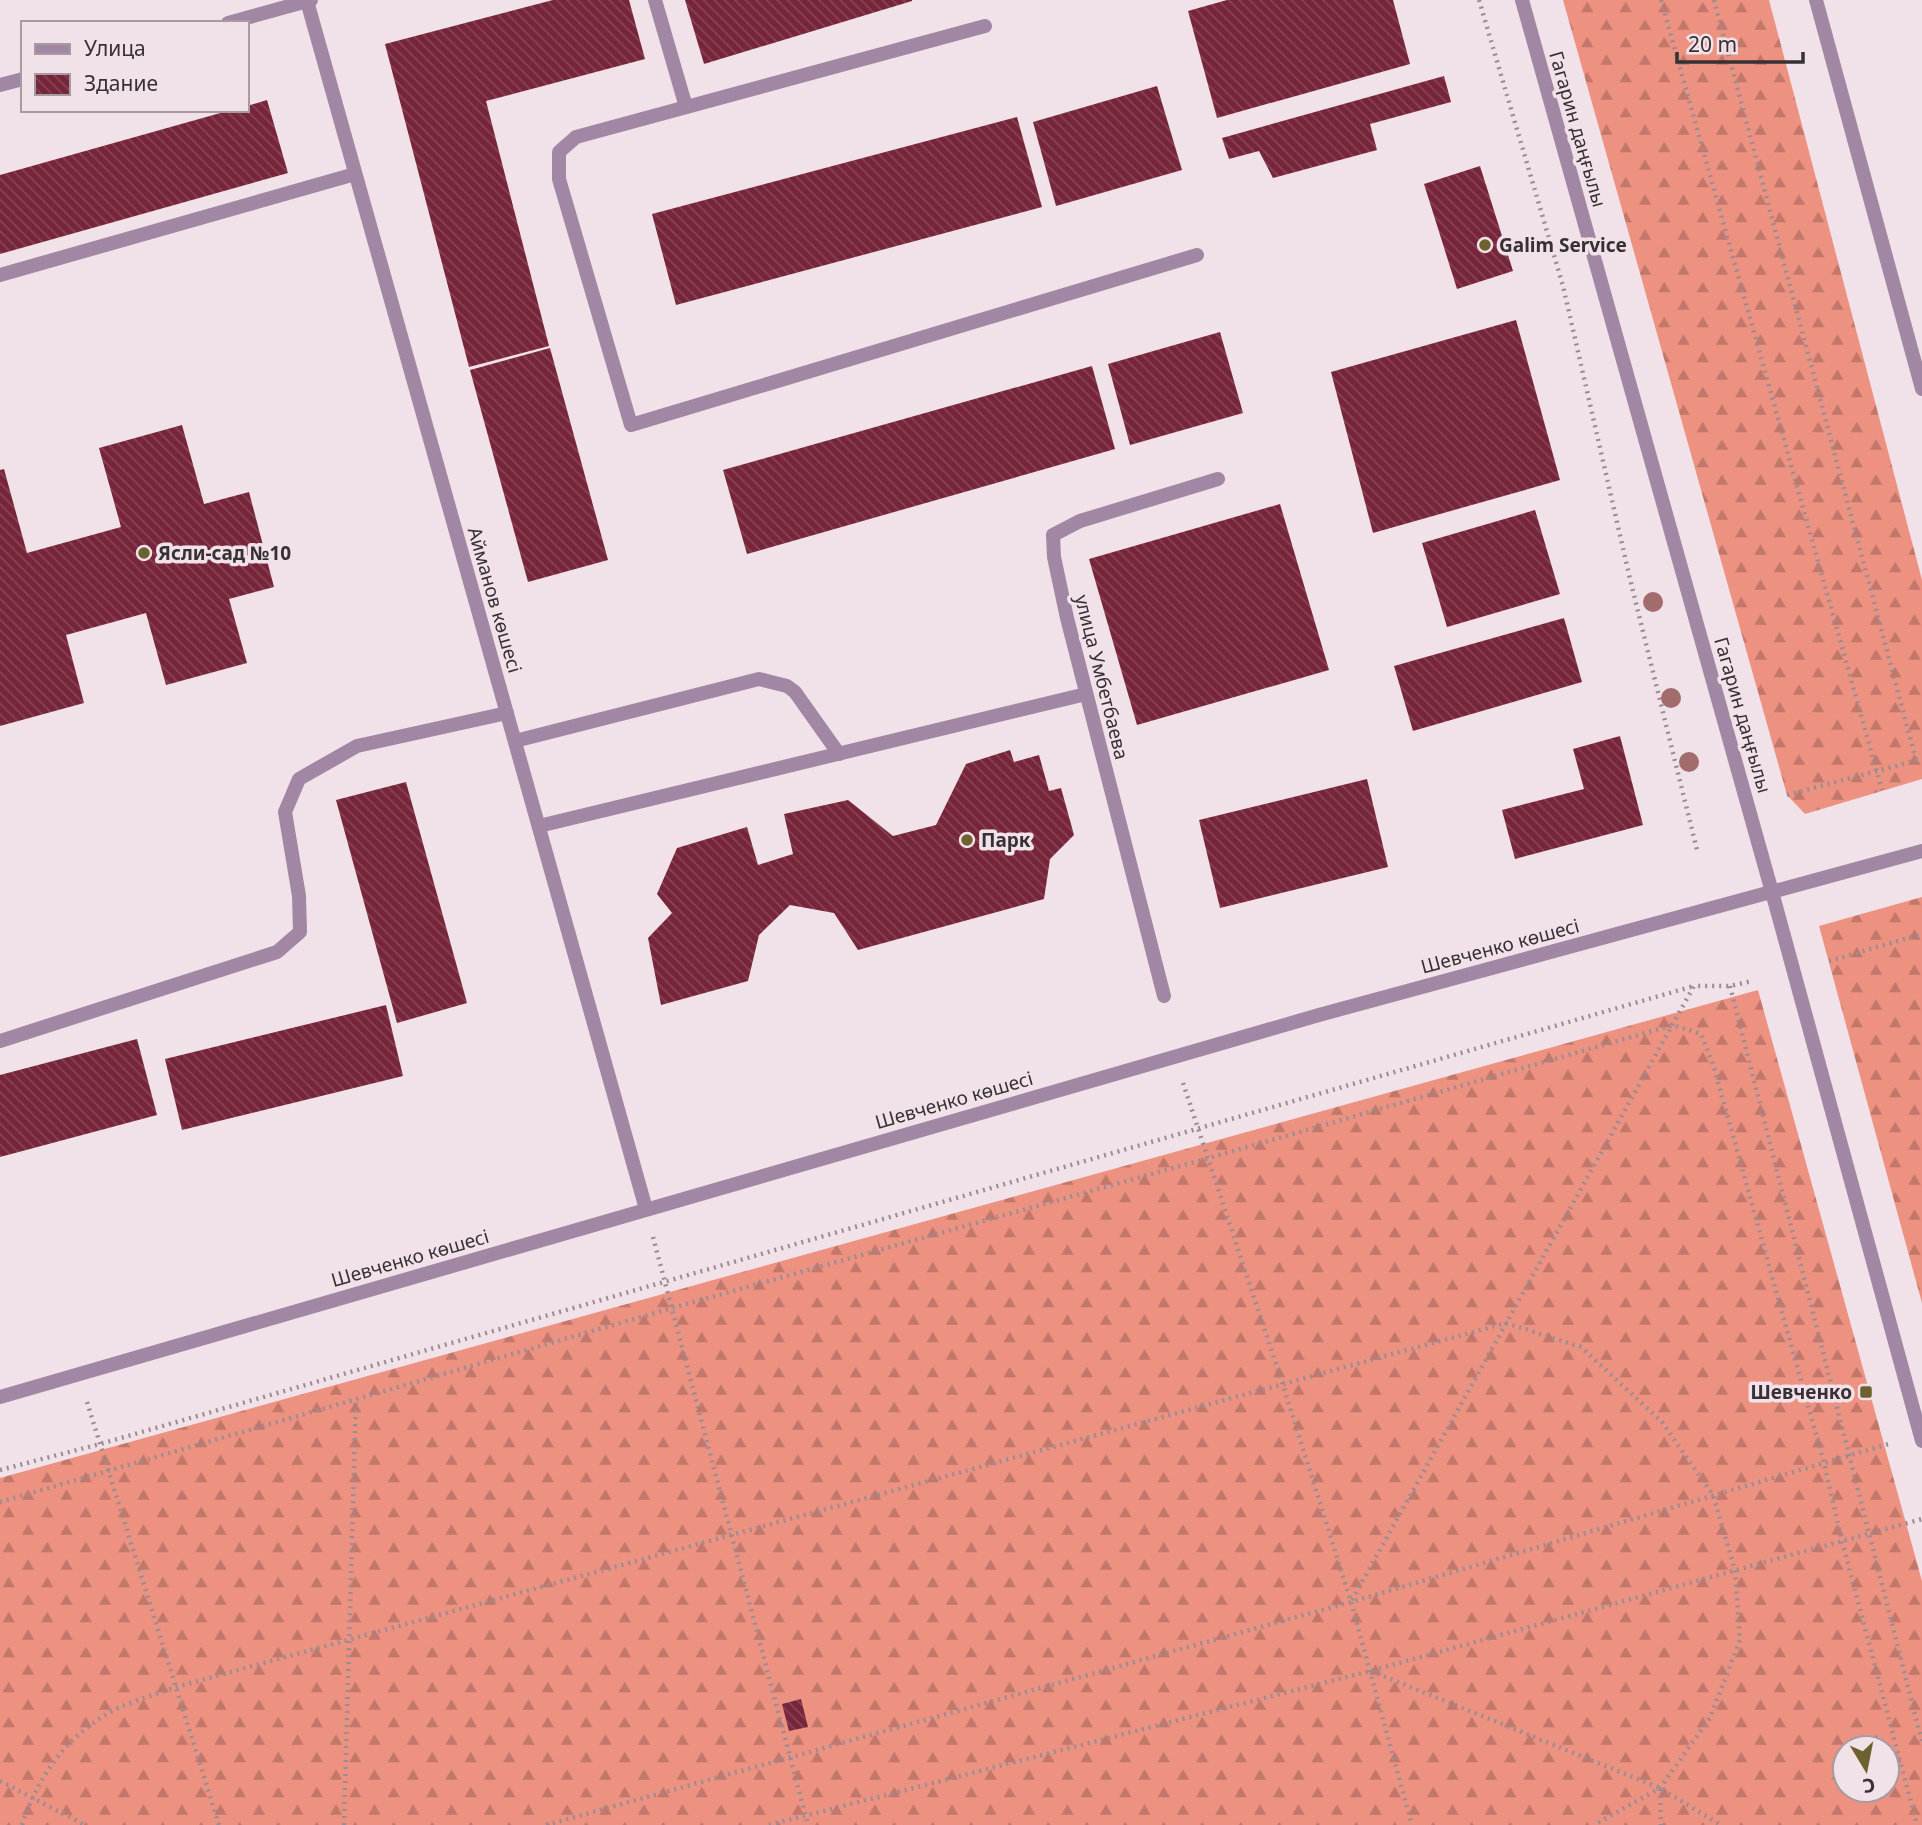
<svg xmlns="http://www.w3.org/2000/svg" width="1922" height="1825" viewBox="0 0 1922 1825" font-family="'Noto Sans',sans-serif">
  <style>
    .forest { fill: url(#forest-firs); fill-rule: evenodd }
    .building { fill: url(#building-back-hatch) }
    .lines { fill: none; stroke-linecap: round; stroke-linejoin: round }
    .path { stroke: #988d93; stroke-width: 4.5; stroke-dasharray: 2 5; stroke-linecap: butt }
    .service { stroke: #a287a4; stroke-width: 14 }
    .minor { stroke: #a287a4; stroke-width: 14 }
    .tertiary { stroke: #a287a4; stroke-width: 14 }
    .tree { fill: #a16c6b }
    .poi-dot { fill: #6d622f; stroke: #f1e1e9; stroke-width: 2.5 }
    .labels { text-anchor: middle; stroke-width: 7; stroke-linejoin: round; paint-order: stroke }
    .street-label { font-size: 19px; fill: #373034; stroke: #f1e1e9 }
    .poi-label { font-size: 19px; font-weight: bold; fill: #373034; stroke: #f1e1e9; text-anchor: start }
  </style>
  <defs>
    <pattern id="forest-firs" width="22" height="20" patternUnits="userSpaceOnUse" patternTransform="scale(1.75)"><rect width="22" height="20" fill="#ed9180"/><path d="M5 1l3.5 6h-7zM16 11l3.5 6h-7z" fill="#c1776a"/></pattern>
    <pattern id="building-back-hatch" width="6" height="6" patternUnits="userSpaceOnUse" patternTransform="scale(1.75)"><rect width="6" height="6" fill="#77253a"/><path d="M-1 5l2 2M0 0l6 6M5-1l2 2" fill="none" stroke="#864455"/></pattern>
  </defs>
  <rect width="100%" height="100%" fill="#f1e1e9"/>
  <g class="forest">
    <path d="M1563,0H1769L1922,580V779L1805,814L1787,795Z"/>
    <path d="M1922,897V1303L1819,926Z"/>
    <path d="M1758,990L1922,1581V1825H0V1478ZM1845,1748H1887V1790H1845Z"/>
  </g>
  <g class="building">
    <path d="M553,0H629L645,59L486,101L549,346L469,367L385,44Z"/>
    <path d="M685,0H912V1L704,64Z"/>
    <path d="M1227,0H1393L1410,64L1217,118L1188,11Z"/>
    <path d="M1444,76L1451,102L1370,124L1377,150L1273,178L1259,151L1229,159L1222,138Z"/>
    <path d="M1157,86L1182,170L1056,206L1033,122Z"/>
    <path d="M267,100L288,173L0,254V175L231,110H247V106Z"/>
    <path d="M1017,117L1042,207L676,305L652,214Z"/>
    <path d="M1480,166L1513,271L1457,289L1424,184Z"/>
    <path d="M1516,320L1560,480L1373,533L1331,372Z"/>
    <path d="M1220,332L1243,413L1130,445L1108,364Z"/>
    <path d="M550,348L608,560L528,582L470,370Z"/>
    <path d="M1092,366L1115,449L747,554L723,470Z"/>
    <path d="M182,425L204,504L249,492L274,587L229,599L247,663L166,685L146,613L66,635L84,703L0,726V470L4,469L27,553L121,527L99,448Z"/>
    <path d="M1280,504L1329,670L1137,725L1089,559Z"/>
    <path d="M1535,510L1560,594L1447,627L1422,543Z"/>
    <path d="M1564,618L1582,682L1413,731L1394,666Z"/>
    <path d="M1620,736L1643,825L1515,859L1502,810L1584,789L1573,749Z"/>
    <path d="M1010,750L1014,762L1039,755L1049,791L1061,788L1074,835L1050,859L1044,899L858,950L834,913L790,905L759,935L748,981L661,1005L648,938L672,913L657,894L677,848L747,827L758,865L793,854L784,814L848,800L893,836L936,825L966,764Z"/>
    <path d="M1367,779L1388,867L1220,908L1199,820Z"/>
    <path d="M406,782L467,1003L397,1023L336,800Z"/>
    <path d="M386,1005L403,1076L182,1130L165,1059Z"/>
    <path d="M137,1039L157,1115L0,1157V1075Z"/>
    <path d="M801,1699L808,1727L789,1731L782,1704Z"/>
  </g>
  <g class="lines">
    <g class="path">
      <path d="M1479,0L1563,286L1630,579L1697,850"/>
      <path d="M1661,0L1882,790"/>
      <path d="M1714,0L1916,760"/>
      <path d="M1787,795L1922,759"/>
      <path d="M1829,961L1922,934"/>
      <path d="M1730,986L1922,1742"/>
      <path d="M1183,1083L1283,1385L1351,1602L1412,1825"/>
      <path d="M653,1237L808,1825"/>
      <path d="M87,1402L219,1825"/>
      <path d="M0,1470L100,1444L1694,986"/>
      <path d="M0,1502L672,1308L1209,1158L1673,1025L1701,1034L1713,1064L1824,1463L1842,1541L1917,1825"/>
      <path d="M1352,1600L1694,986H1730L1752,981"/>
      <path d="M1371,1671L1660,1788L1721,1825"/>
      <path d="M0,1781L85,1825"/>
      <path d="M1660,1789L1661,1825"/>
      <path d="M22,1825C38,1778 62,1742 105,1715C124,1703 155,1695 176,1687L1506,1323L1581,1347L1662,1422L1713,1495L1735,1570L1740,1640L1710,1718L1660,1788L1594,1825"/>
      <path d="M344,1825L356,1398"/>
      <path d="M546,1825L1351,1602L1892,1443"/>
      <path d="M769,1825L1370,1671L1922,1519"/>
    </g>
    <g class="service">
      <path d="M655,0L686,107"/>
      <path d="M985,26L576,137L559,152V179L631,425L1197,255"/>
      <path d="M0,275L355,174"/>
      <path d="M0,1041L277,952L300,932L299,896L285,812L299,779L357,746L507,713"/>
    </g>
    <g class="minor">
      <path d="M307,1L646,1209"/>
      <path d="M228,23L311,0"/>
      <path d="M0,85L23,79"/>
      <path d="M515,741L759,679L787,686L795,692L839,754"/>
      <path d="M539,826L1086,694"/>
      <path d="M1164,996L1067,618L1054,557L1053,535L1080,521L1218,479"/>
    </g>
    <g class="tertiary">
      <path d="M1522,0L1772,892L1922,1441"/>
      <path d="M1816,0L1922,389"/>
      <path d="M0,1397L1319,1015L1922,851"/>
    </g>
  </g>
  <g class="tree">
    <circle cx="1653" cy="602" r="10"/>
    <circle cx="1671" cy="698" r="10"/>
    <circle cx="1689" cy="762" r="10"/>
  </g>
  <g class="poi-dot">
    <circle cx="1485" cy="245" r="7"/>
    <circle cx="144" cy="553" r="7"/>
    <circle cx="967" cy="840" r="7"/>
    <rect x="1859" y="1385" width="14" height="14" rx="3.5"/>
  </g>
  <g class="labels">
    <g class="street-label">
      <text transform="translate(1578 129) rotate(74)" y="7">Гагарин даңғылы</text>
      <text transform="translate(495 600) rotate(74)" y="7">Айманов көшесі</text>
      <text transform="translate(1102 677) rotate(76)" y="7">улица Умбетбаева</text>
      <text transform="translate(1743 715) rotate(74)" y="7">Гагарин даңғылы</text>
      <text transform="translate(1500 946) rotate(-15)" y="7">Шевченко көшесі</text>
      <text transform="translate(954 1100) rotate(-16)" y="7">Шевченко көшесі</text>
      <text transform="translate(410 1258) rotate(-16)" y="7">Шевченко көшесі</text>
    </g>
    <g class="poi-label">
      <text x="1499" y="252">Galim Service</text>
      <text x="158" y="560">Ясли-сад №10</text>
      <text x="981" y="847">Парк</text>
      <text x="1852" y="1399" text-anchor="end">Шевченко</text>
    </g>
  </g>
  <rect x="21" y="21" width="228" height="91" fill="#f1e1e9" stroke="#a79aa1" stroke-width="2"/>
  <rect x="35" y="44" width="35" height="10" fill="#a287a4" stroke="#a79aa1" stroke-width="2"/>
  <text x="84" y="56" font-size="21" fill="#373034">Улица</text>
  <rect x="35" y="74" width="35" height="21" fill="url(#building-back-hatch)" stroke="#a79aa1" stroke-width="2"/>
  <text x="84" y="91" font-size="21" fill="#373034">Здание</text>
  <g transform="translate(1866 1769) rotate(170)"><circle r="33" fill="#f1e1e9" stroke="#a79aa1" stroke-width="2"/>
  <path d="M0-5L12 26L0 18L-12 26Z" fill="#6d622f"/>
  <text y="-10" font-size="19" font-weight="bold" text-anchor="middle" fill="#373034">С</text>
  </g>
  <path d="M1677 52v10h126v-10" fill="none" stroke="#373034" stroke-width="3.5"/>
  <text x="1688" y="52" font-size="21" fill="#373034" stroke="#f1e1e9" stroke-width="5" paint-order="stroke">20 m</text>
</svg>
